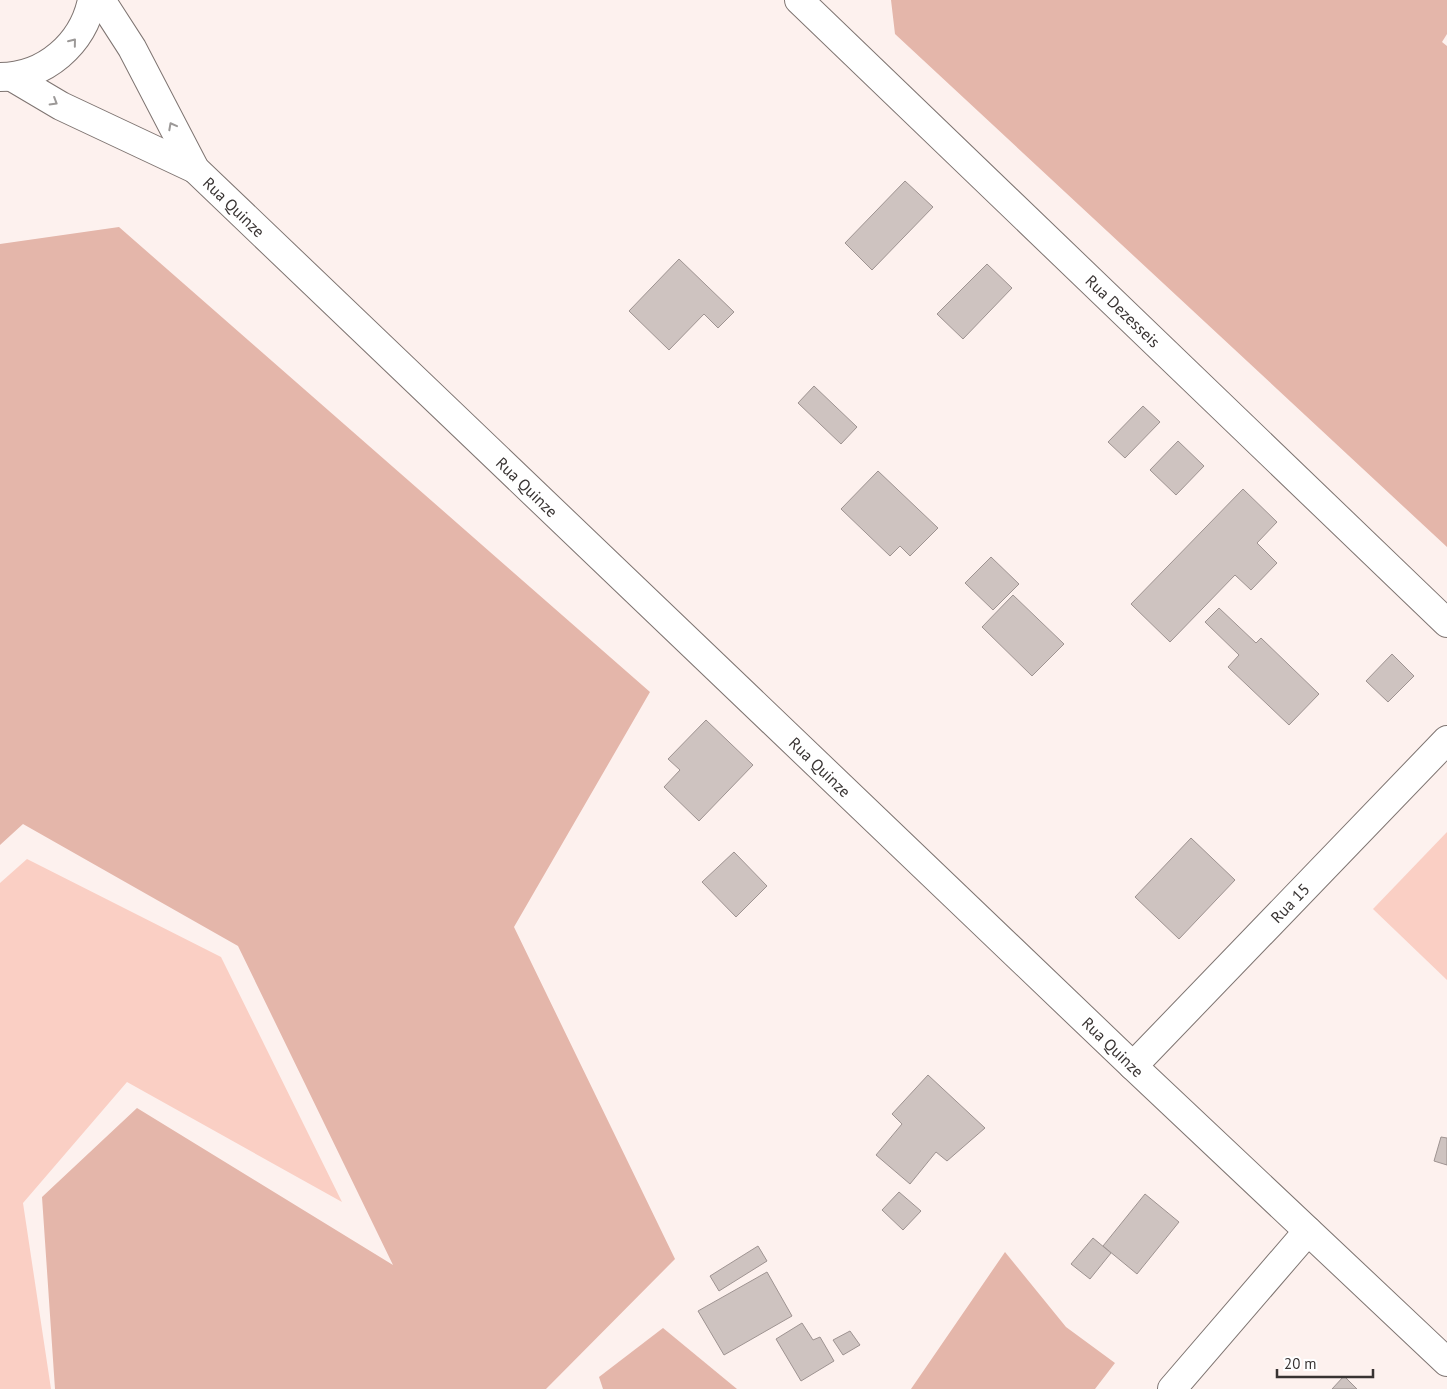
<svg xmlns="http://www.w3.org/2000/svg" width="1447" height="1389" viewBox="0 0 1447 1389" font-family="'PT Sans',sans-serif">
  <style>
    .green { fill: #facfc4 }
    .forest { fill: #e4b6aa }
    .building { fill: #cec3c0; stroke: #9e9391 }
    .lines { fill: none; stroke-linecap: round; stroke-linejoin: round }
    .street-casing { stroke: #7e7471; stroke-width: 30 }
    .primary-casing { stroke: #7e7471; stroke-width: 30 }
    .street { stroke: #fff; stroke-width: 28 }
    .primary { stroke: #fff; stroke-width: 28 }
    .oneway { stroke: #9c9998 }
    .labels { text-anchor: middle; stroke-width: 5; stroke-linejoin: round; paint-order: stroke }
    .street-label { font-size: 16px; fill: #383332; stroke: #fff }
  </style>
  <rect width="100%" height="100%" fill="#fdf1ee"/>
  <g class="green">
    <path d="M1447,832V980L1373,909Z"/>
    <path d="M27,859L221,957L342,1202L127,1082L23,1203L51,1389H0V883Z"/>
  </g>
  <g class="forest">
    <path d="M891,0H1447V34L1442,42L1447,46V547L895,34Z"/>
    <path d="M119,227L650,692L514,927L675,1259L546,1389H55L42,1197L137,1108L393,1265L238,946L23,824L0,845V244Z"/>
    <path d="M1005,1252L1066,1327L1115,1363L1095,1389H911Z"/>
    <path d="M663,1328L737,1389H603L599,1377Z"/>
  </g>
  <g class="building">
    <path d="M905,181L933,207L872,270L845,243Z"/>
    <path d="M679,259L734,312L718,328L704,314L669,350L629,311Z"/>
    <path d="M987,264L1012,288L963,339L937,314Z"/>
    <path d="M814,386L857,427L841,444L798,403Z"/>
    <path d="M1143,406L1160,422L1125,458L1108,442Z"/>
    <path d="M1178,441L1204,466L1176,495L1150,470Z"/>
    <path d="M878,471L938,528L910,556L900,546L890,556L841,509Z"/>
    <path d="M1243,489L1277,522L1257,543L1277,563L1251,590L1235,575L1170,642L1131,604Z"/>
    <path d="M991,557L1019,584L993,610L965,583Z"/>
    <path d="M1013,595L1064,644L1032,676L982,627Z"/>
    <path d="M1219,608L1256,643L1261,638L1319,694L1289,725L1228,667L1239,655L1205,622Z"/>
    <path d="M1392,654L1414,676L1388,702L1366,681Z"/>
    <path d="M706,720L753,765L699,821L664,787L680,770L668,759Z"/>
    <path d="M1191,838L1235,880L1179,939L1135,897Z"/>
    <path d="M734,852L767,886L736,917L702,882Z"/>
    <path d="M928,1075L985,1128L947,1161L936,1152L910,1184L876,1155L902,1124L892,1114Z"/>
    <path d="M1441,1137L1447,1138V1165L1434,1161Z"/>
    <path d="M899,1192L921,1211L903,1230L882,1210Z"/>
    <path d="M1145,1194L1179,1222L1137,1274L1103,1246Z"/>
    <path d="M1093,1238L1111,1253L1090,1279L1071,1264Z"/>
    <path d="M758,1246L767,1261L719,1291L710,1276Z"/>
    <path d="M767,1272L792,1316L724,1355L698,1311Z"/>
    <path d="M802,1323L813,1340L820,1337L834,1361L801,1381L776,1339Z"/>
    <path d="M850,1331L860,1345L843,1355L833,1340Z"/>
    <path d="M1344,1376L1357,1389H1332Z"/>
  </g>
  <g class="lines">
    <defs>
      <g id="street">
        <path d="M101,0L132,48L195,169L1133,1066L1447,1362"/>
        <path d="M799,0L1447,623"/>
        <path d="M12,77L61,106L195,169"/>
        <path d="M1133,1066L1447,740"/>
        <path d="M1172,1389L1308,1231"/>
      </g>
      <path id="primary" d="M0,77C45,77 83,44 92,0"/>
    </defs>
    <use href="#street" class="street-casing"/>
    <use href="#primary" class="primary-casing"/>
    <use href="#street" class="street"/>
    <use href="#primary" class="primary"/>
  </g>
  <defs><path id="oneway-chevron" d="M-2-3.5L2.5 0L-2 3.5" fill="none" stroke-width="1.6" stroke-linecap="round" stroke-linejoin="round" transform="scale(1.25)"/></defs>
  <g class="oneway">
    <use href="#oneway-chevron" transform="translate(73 42) rotate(-51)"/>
    <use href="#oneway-chevron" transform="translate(54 102) rotate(31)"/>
    <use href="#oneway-chevron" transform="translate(172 126) rotate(-118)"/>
  </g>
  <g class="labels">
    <g class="street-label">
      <text transform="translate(234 207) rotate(44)" y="6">Rua Quinze</text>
      <text transform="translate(1123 311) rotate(44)" y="6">Rua Dezesseis</text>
      <text transform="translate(527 487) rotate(44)" y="6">Rua Quinze</text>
      <text transform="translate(820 767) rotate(44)" y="6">Rua Quinze</text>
      <text transform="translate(1290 903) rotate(-46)" y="6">Rua 15</text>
      <text transform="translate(1113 1047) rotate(44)" y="6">Rua Quinze</text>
    </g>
  </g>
  <path d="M1277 1369v8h96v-8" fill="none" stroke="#383332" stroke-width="2.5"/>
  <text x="1284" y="1369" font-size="15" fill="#383332" stroke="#ffffff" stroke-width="4" paint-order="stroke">20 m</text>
</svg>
